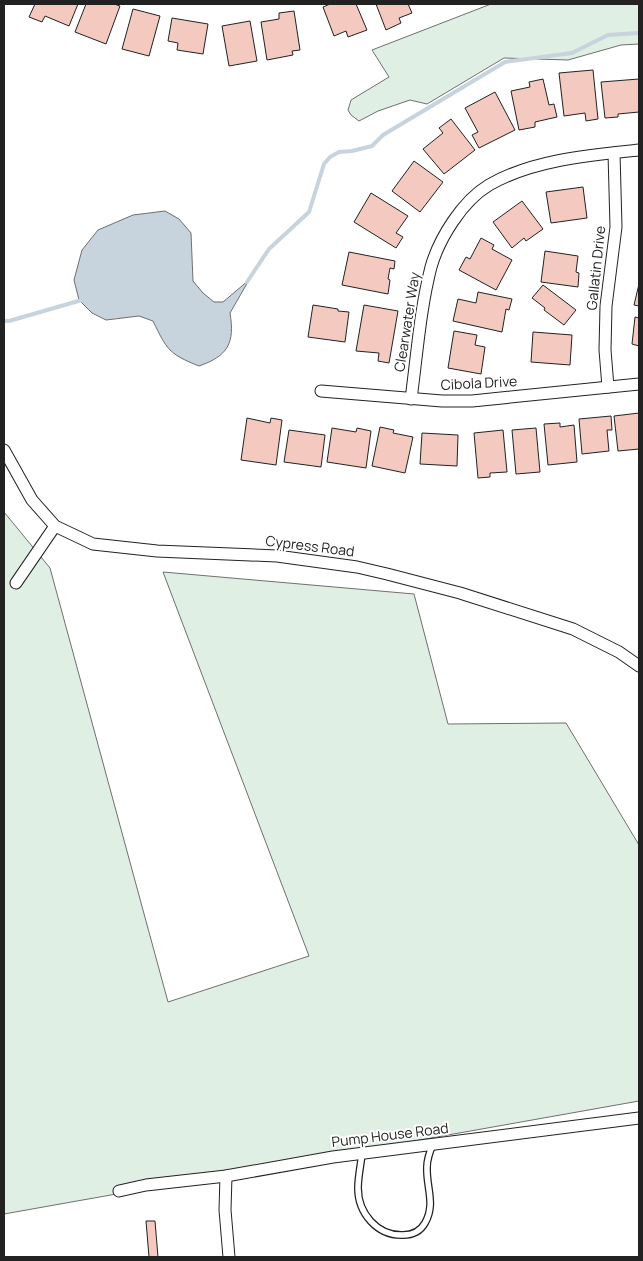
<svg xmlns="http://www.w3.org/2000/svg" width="643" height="1261" viewBox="0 0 643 1261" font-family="Manrope,sans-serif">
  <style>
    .green { fill: #e0efe3; stroke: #6f6f6f }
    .water { fill: #c7d3dd; stroke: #6f6f6f }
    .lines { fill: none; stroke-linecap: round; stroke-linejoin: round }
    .stream { stroke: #c7d3dd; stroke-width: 4 }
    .building { fill: #f3c9c0; stroke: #222 }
    .service-casing { stroke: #222; stroke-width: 8 }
    .minor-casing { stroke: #222; stroke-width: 13 }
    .service { stroke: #fff; stroke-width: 5.5 }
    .minor { stroke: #fff; stroke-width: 11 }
    .labels { text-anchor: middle; stroke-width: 4; stroke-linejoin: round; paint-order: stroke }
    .street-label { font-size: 14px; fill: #222; stroke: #fff }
  </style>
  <rect width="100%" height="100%" fill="#fff"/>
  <g class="green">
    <path d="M491,4H639V44L621,45L568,60L504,58L427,104L410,100L378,111L359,121L351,115L348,110L351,100L389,77L372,50Z"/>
    <path d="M4,512L50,568L168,1002L309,956L163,572L414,594L448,724L566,723L639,845V1101L4,1214Z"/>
  </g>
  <path class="water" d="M165,211L179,219L191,233L193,281L203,293L214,302H223L249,280L230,313C235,343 228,356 199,366C169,354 167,350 153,321L139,316L106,320L92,313L79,300L74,280L82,250L98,230L133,215Z"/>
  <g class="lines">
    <g class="stream">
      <path d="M247,282L269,249L309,212L324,164L330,157L339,152L352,151L372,146L383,135L505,62L572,53L608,35L639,33"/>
      <path d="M4,321H9L82,300"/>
    </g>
  </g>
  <g class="building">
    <path d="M35,4H78L69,26L45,16L42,22L29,17Z"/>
    <path d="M86,4H114L120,6L106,44L75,32Z"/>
    <path d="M330,4H356L367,30L348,37L346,31L334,36L323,7Z"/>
    <path d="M376,4H408L412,13L399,18L401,23L386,30Z"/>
    <path d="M133,9L160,16L149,56L122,49Z"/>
    <path d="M294,11L300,50L292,51L293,55L267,60L261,22L279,19V13Z"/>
    <path d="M172,18L208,24L203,54L177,50L178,43L168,41Z"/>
    <path d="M250,21L257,61L229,66L222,26Z"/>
    <path d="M593,70L598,119L586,121L585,113L564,116L559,73Z"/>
    <path d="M543,79L549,105L554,104L557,117L535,122V127L519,130L511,91L530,87L529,82Z"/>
    <path d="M639,79V112L618,114V117L605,118L601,82Z"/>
    <path d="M495,92L515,130L479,148L472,135L478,132L465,108Z"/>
    <path d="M451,119L475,150L444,174L423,149L443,133L439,128Z"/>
    <path d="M414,161L443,182L420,212L392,191Z"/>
    <path d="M583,187L587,218L551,223L546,192Z"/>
    <path d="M371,193L408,216L396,233L403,237L396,248L354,222Z"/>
    <path d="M522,201L543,229L526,241L524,238L512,248L493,222Z"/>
    <path d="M481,238L494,245L492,249L512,260L496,290L459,270L466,257L470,259Z"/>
    <path d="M545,251L578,256L576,272L579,273L578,287L541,282Z"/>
    <path d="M349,252L395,261L394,269L390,268L388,279L390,280L388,294L342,285Z"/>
    <path d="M639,284V306L634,305Z"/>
    <path d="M543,285L576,310L564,325L544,310L545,308L532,298Z"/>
    <path d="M478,292L512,299L509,310L506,309L502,332L453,321L458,299L476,303Z"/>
    <path d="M313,305L338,309V311L349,312L345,342L308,337Z"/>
    <path d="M364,305L398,311L389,363L378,361L379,353L356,351Z"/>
    <path d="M635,317L639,318V346L632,344Z"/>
    <path d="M454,331L477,335L475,345L485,347L481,374L448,368Z"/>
    <path d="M533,332L572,335L570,365L531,362Z"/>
    <path d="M639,413V449L618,451L614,416Z"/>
    <path d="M611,416L612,430H607L609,451L582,454L579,419Z"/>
    <path d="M247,418L270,423L271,418L282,420L276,465L241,460Z"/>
    <path d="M560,423V427L574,425L577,462L548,465L544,424Z"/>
    <path d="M380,427L394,430L393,433L413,437L405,473L372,466Z"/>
    <path d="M332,428L356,432L357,428L371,431L366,468L327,462Z"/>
    <path d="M536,428L540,472L516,474L512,430Z"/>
    <path d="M289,430L325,435L321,467L284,462Z"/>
    <path d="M503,430L507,472L490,473V477L478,478L474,433Z"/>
    <path d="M422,433L458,435L457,466L420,464Z"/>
    <path d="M146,1221H155L158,1257H149Z"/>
  </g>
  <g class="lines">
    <defs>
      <path id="service" d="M362,1153C361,1164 358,1177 358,1188C358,1213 377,1236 403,1235C413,1235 420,1232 425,1223C436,1204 426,1187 427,1167C427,1159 430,1151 433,1144"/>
      <g id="minor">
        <path d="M608,387L605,350L606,306L616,227L614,153"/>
        <path d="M321,391L442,401H472L639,384"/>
        <path d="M411,399C417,355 420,310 431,267C439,239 462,201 489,185C532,160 590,155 639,150"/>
        <path d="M4,450L32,500L55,526L93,544L157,551L277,556L357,567L387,574L460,593L573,629L619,652L639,666"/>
        <path d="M16,583L55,526"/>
        <path d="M226,1176L225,1210L229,1257"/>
        <path d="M119,1191L146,1185L226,1176L333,1157L639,1118"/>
      </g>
    </defs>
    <use href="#service" class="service-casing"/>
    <use href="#minor" class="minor-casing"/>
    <use href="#service" class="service"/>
    <use href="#minor" class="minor"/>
  </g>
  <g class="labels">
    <g class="street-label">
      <text transform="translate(596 268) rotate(-84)" y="5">Gallatin Drive</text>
      <text transform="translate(407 322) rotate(-81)" y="5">Clearwater Way</text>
      <text transform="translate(479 383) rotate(-3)" y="5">Cibola Drive</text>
      <text transform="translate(310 546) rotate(7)" y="5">Cypress Road</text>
      <text transform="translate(390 1135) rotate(-7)" y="5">Pump House Road</text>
    </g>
  </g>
  <rect width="643" height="1261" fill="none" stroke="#222222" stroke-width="10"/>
</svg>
